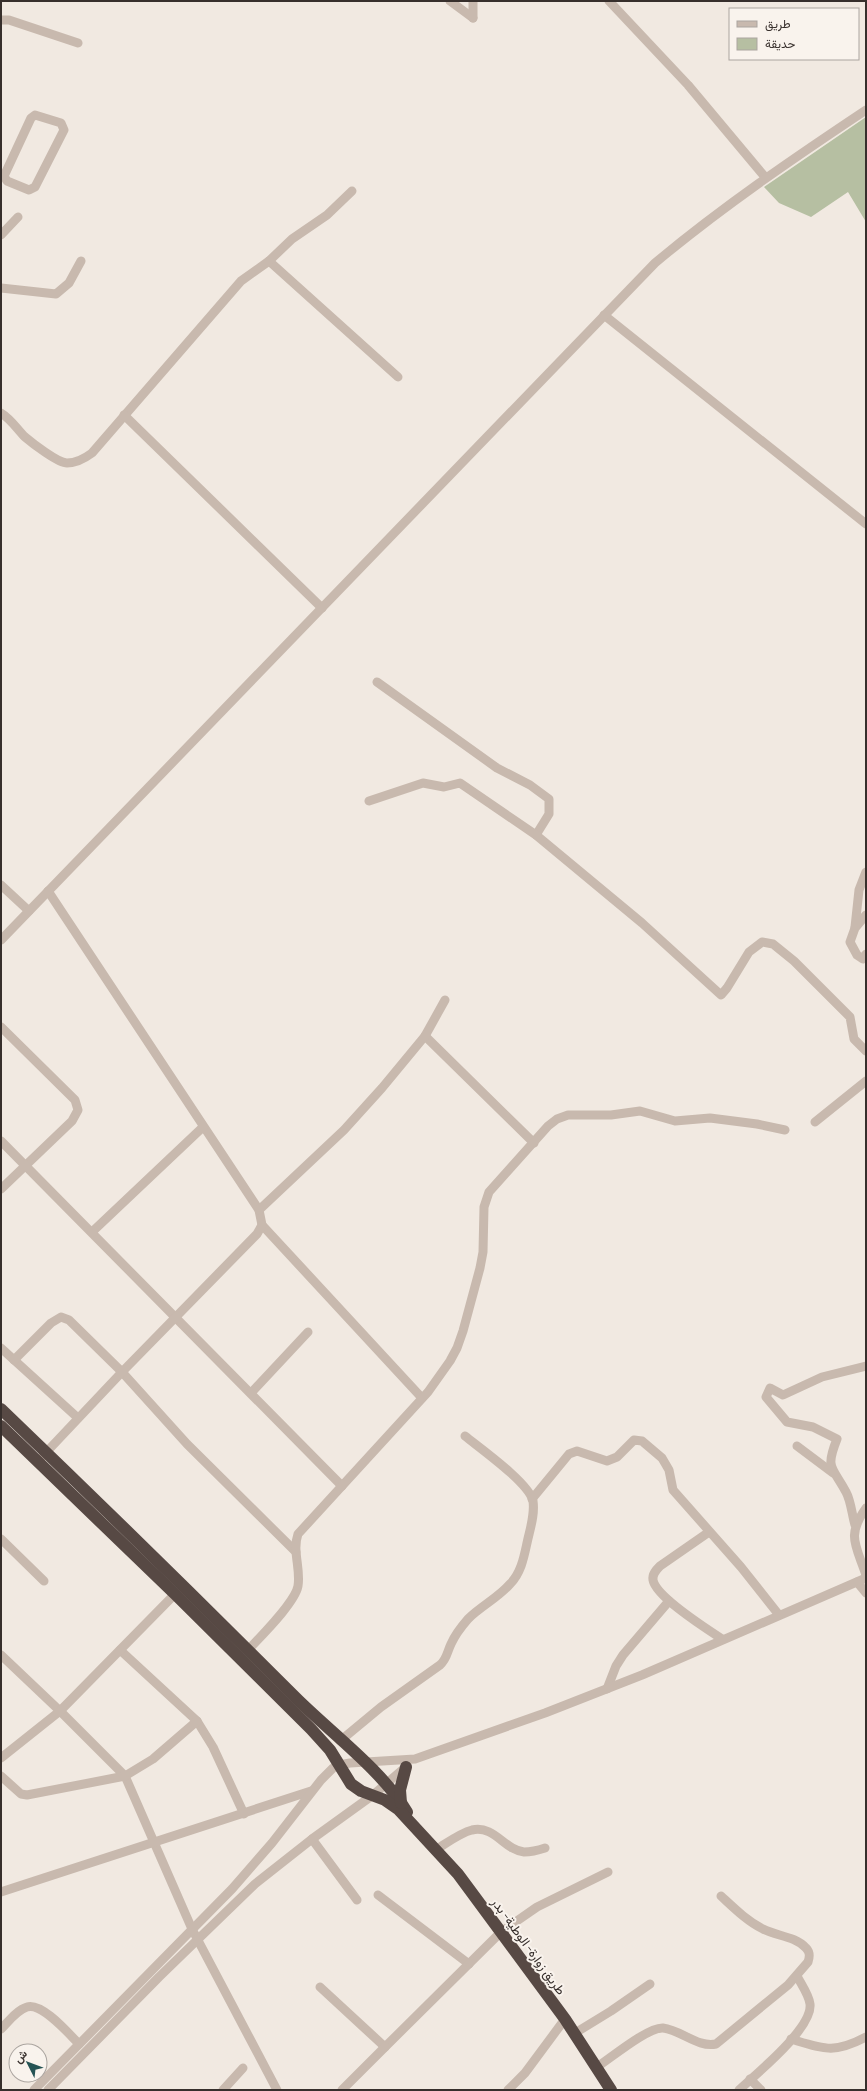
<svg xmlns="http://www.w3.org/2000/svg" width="867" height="2091" viewBox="0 0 867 2091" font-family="Barlow,Vazirmatn,sans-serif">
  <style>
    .green { fill: #b6bfa2 }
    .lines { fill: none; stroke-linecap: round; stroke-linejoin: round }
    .minor { stroke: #c8b9ae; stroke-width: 9 }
    .highway { stroke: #574944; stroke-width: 12 }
    .labels { text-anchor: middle; stroke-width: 4; stroke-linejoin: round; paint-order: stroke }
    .street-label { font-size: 13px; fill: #372f2c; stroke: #f9f3ed }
  </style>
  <rect width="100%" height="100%" fill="#f1e9e1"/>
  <path class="green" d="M866,117V222L848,192L811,217L779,203L764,187Z"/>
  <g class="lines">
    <g class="minor">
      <path d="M450,1L473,18"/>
      <path d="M473,1V18"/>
      <path d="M609,1L688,85L765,177"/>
      <path d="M1,20H9L78,43"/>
      <path d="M35,115L61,123L64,130L35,187L29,190L7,181L4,176L31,118Z"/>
      <path d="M1,235L18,217"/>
      <path d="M269,261L398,377"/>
      <path d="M1,288L56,294L69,283L81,261"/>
      <path d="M604,315L866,524"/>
      <path d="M1,413C11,419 17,429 25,437C32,443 58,463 67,463C77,463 84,459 92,453L241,281L269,261L292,239L327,215L352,191"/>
      <path d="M124,415L322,608"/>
      <path d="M377,682L497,768L530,785L549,799V814L536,835"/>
      <path d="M369,801L423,783L444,787L460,783L536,835L642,923L721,995L727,988L749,952L762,942L773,944L794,961L850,1017L854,1039L866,1051"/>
      <path d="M1,885L29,911"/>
      <path d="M48,891L259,1210L262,1225L422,1398"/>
      <path d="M866,915L855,928L850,942L857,955L863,959L866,954"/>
      <path d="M855,927L859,890L866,872"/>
      <path d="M1,940L655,263C722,207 794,158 866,110"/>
      <path d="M1,1027L75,1100L78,1110L72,1121L1,1189"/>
      <path d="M425,1036L534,1143"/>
      <path d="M815,1122L866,1081"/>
      <path d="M1,1141L342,1486"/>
      <path d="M259,1210L344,1130L382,1088L425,1036L445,1000"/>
      <path d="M92,1232L203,1127"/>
      <path d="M1,1348L78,1418"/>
      <path d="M14,1360L51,1323L61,1317L69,1320L122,1372L187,1444L296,1552"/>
      <path d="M251,1393L308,1332"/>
      <path d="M797,1446L833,1473"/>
      <path d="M38,1461L122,1372L257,1234L262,1225"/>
      <path d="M532,1499L569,1454L577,1451L607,1461L617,1457L634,1440L642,1441L662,1458L669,1470L673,1490L741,1567L779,1615"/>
      <path d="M866,1508C846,1536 856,1545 866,1575"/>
      <path d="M855,1525C852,1515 851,1501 846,1492C832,1466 825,1469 837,1439L813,1427L787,1422L766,1397L770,1388L783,1395L822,1377L866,1366"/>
      <path d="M709,1532L660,1566C656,1570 652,1574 653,1580C656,1597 707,1629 722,1639"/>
      <path d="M1,1539L44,1581"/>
      <path d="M857,1582L866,1593"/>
      <path d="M120,1650L197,1721L213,1747L244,1814"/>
      <path d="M248,1650C260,1637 295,1603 298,1586C301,1569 292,1551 298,1534L428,1392L450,1361L457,1348L463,1331L480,1268L483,1252L484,1207L489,1192L548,1126L557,1119L568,1115H611L640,1111L675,1121L710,1118L757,1124L785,1130"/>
      <path d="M1,1655L60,1711L125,1776L192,1929L277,2090"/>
      <path d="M607,1689L616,1666L623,1655L669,1601"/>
      <path d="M340,1741L381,1707L440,1665C447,1659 447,1652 451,1644C455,1635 461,1627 468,1619C481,1606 498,1598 510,1584C521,1573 524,1557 527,1543C530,1529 535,1515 533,1501C529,1483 481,1449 465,1436"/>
      <path d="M1,1758L60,1711L175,1594"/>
      <path d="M1,1776L21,1794L27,1795L125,1776L153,1759L197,1721"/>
      <path d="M312,1839L357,1900"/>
      <path d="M437,1849C447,1843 460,1833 472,1830C495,1825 504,1850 524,1852C531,1852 539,1850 545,1848"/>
      <path d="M1,1892L311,1791"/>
      <path d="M378,1895L469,1964"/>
      <path d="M320,1987L385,2047L501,1932L537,1907L608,1872"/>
      <path d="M1,2029C8,2022 17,2010 27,2007C42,2002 69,2034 79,2044"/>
      <path d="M575,2033L611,2011L650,1984"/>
      <path d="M791,2039C824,2049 834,2054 866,2037"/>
      <path d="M597,2067C611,2058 648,2027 663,2028C681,2030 698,2048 716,2044L788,1985L808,1962C810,1956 810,1952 806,1948C795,1936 776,1936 763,1929C747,1921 734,1908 721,1896"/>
      <path d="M750,2079L761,2090"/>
      <path d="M34,2090L232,1889L272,1843L321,1780L333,1768L339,1765L350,1763L415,1759L545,1713L642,1675L866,1578"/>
      <path d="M48,2090L159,1977L255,1884L312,1839L373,1795L407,1766"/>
      <path d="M223,2090L243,2068"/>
      <path d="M342,2090L385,2047"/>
      <path d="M508,2090L525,2073L565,2019"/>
      <path d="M739,2090C756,2074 813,2028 810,2004C809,1995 801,1984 797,1976"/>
    </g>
    <g class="highway">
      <path d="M1,1409C100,1504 198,1600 295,1697C331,1733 381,1769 407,1812"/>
      <path d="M1,1426L175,1594L311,1729L330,1750L351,1784L361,1791L385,1800L398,1809L458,1874L565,2019L611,2090"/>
      <path d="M401,1803L400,1790L406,1767"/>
    </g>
  </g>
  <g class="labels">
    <g class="street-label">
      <text transform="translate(529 1946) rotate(54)" y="5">طريق زوارة- الوطية- بدر</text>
    </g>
  </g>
  <rect width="867" height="2091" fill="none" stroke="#372f2c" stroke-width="4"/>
  <rect x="729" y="8" width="130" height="52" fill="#f9f3ed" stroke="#aba5a0"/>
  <rect x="737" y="21" width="20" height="6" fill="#c8b9ae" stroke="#aba5a0"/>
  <text x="765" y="28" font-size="12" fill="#372f2c">طريق</text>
  <rect x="737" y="38" width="20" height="12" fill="#b6bfa2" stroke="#aba5a0"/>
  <text x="765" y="48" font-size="12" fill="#372f2c">حديقة</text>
  <g transform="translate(28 2063) rotate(312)"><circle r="19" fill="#f9f3ed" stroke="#aba5a0"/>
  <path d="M0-3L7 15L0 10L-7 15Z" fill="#255354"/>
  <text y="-6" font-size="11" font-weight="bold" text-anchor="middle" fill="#372f2c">ش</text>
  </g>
</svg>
